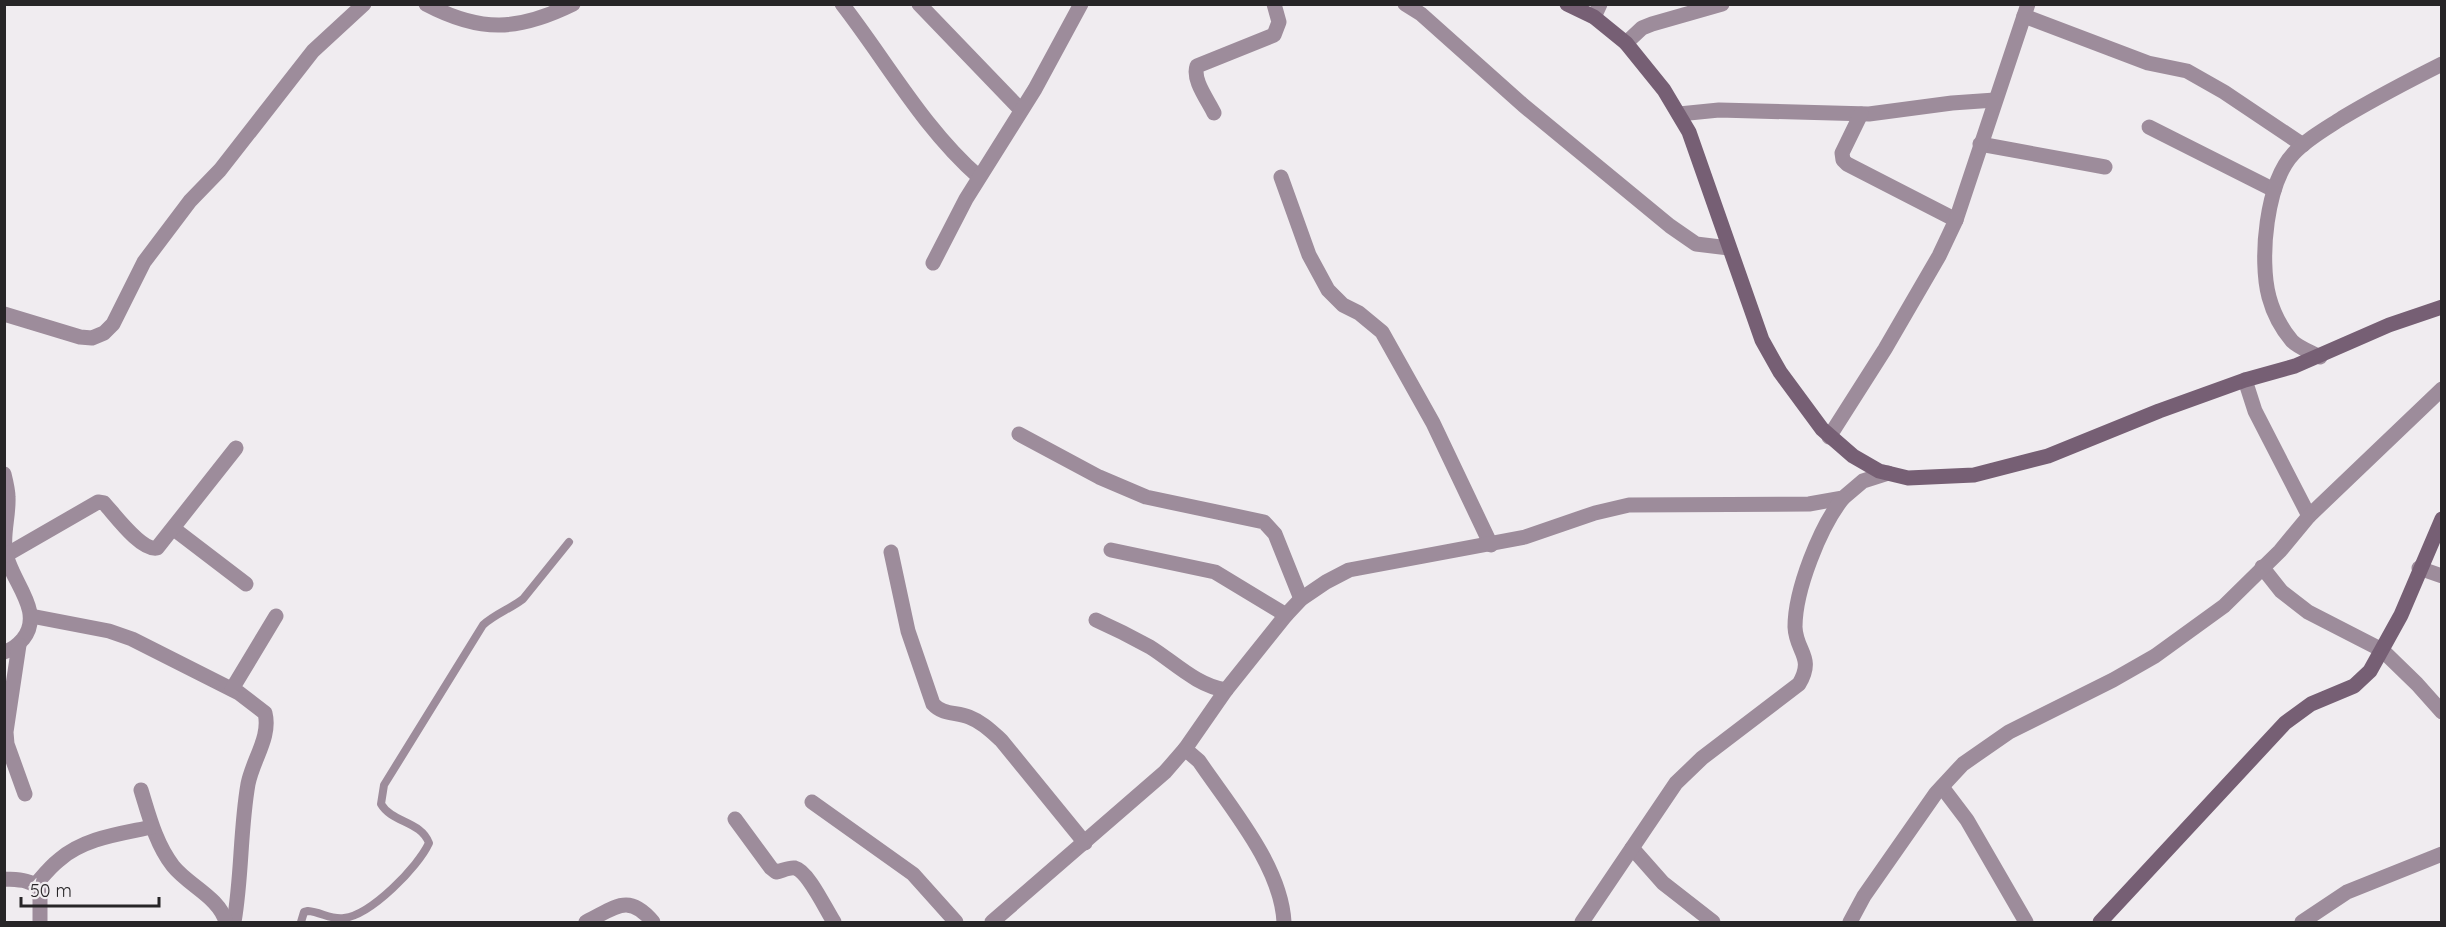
<svg xmlns="http://www.w3.org/2000/svg" width="2446" height="927" viewBox="0 0 2446 927" font-family="Quicksand,sans-serif">
  <style>
    .lines { fill: none; stroke-linecap: round; stroke-linejoin: round }
    .lane { stroke: #9d8c9b; stroke-width: 8 }
    .street { stroke: #9d8c9b; stroke-width: 15 }
    .secondary { stroke: #765f74; stroke-width: 15 }
  </style>
  <rect width="100%" height="100%" fill="#f0ecf0"/>
  <g class="lines">
    <path class="lane" d="M301,922L304,912L308,911C321,912 331,920 344,918C371,915 418,867 429,843C421,821 392,823 381,804L384,785L483,625C495,614 510,609 523,599L569,542"/>
    <g class="street">
      <path d="M426,4C481,33 518,31 573,4"/>
      <path d="M842,4C887,62 923,128 979,177"/>
      <path d="M919,4L1021,110"/>
      <path d="M1405,4L1421,14L1523,105L1670,226L1696,244L1729,248"/>
      <path d="M2024,16L2148,63L2187,71L2224,92L2303,145"/>
      <path d="M1594,17L1600,4"/>
      <path d="M1626,43L1642,28L1652,24L1722,4"/>
      <path d="M1214,113C1208,100 1192,80 1197,66L1274,35L1279,22L1274,4"/>
      <path d="M1679,114L1719,110L1869,114L1952,103L1995,100"/>
      <path d="M1861,114L1842,153L1843,160L1847,164L1956,220"/>
      <path d="M2149,127L2274,190"/>
      <path d="M1980,144L2105,167"/>
      <path d="M1281,177L1309,255L1328,290L1343,305L1359,313L1382,332L1433,423L1491,545"/>
      <path d="M933,263L966,199L1035,89L1081,4"/>
      <path d="M4,314L80,337L92,338L104,333L113,324L144,262L190,201L220,170L313,51L364,4"/>
      <path d="M2320,357C2311,352 2299,348 2292,341C2282,329 2273,312 2269,297C2259,260 2266,182 2294,153C2307,139 2325,129 2342,118C2374,99 2408,81 2442,64"/>
      <path d="M2245,380L2255,411L2309,516"/>
      <path d="M1019,434L1099,477L1146,497L1264,522L1275,534L1301,599"/>
      <path d="M1829,437L1885,349L1939,256L1956,220L2028,4"/>
      <path d="M4,474C6,482 8,490 8,497C9,514 3,532 5,549C8,579 46,610 23,639C18,645 12,650 4,652"/>
      <path d="M174,529L246,584"/>
      <path d="M1111,550L1215,572L1286,615"/>
      <path d="M891,552L908,631L933,704C943,715 956,712 969,717C982,722 991,731 1001,740L1085,843"/>
      <path d="M6,555L98,502L104,503C115,515 141,551 157,548L236,448"/>
      <path d="M2262,567L2281,591L2308,612L2382,650L2417,684L2442,712"/>
      <path d="M2419,568L2442,576"/>
      <path d="M31,616L109,631L132,639L239,693L265,713C271,737 253,759 248,784C240,830 242,876 234,922"/>
      <path d="M1096,620C1114,628 1132,637 1150,647C1174,662 1197,686 1226,690"/>
      <path d="M19,645L6,732L7,744L25,794"/>
      <path d="M232,689L276,616"/>
      <path d="M1185,749L1199,761C1231,808 1281,866 1284,922"/>
      <path d="M1942,787L1967,820L2026,922"/>
      <path d="M141,790C149,816 156,844 173,866C189,886 219,897 226,922"/>
      <path d="M812,802L913,874L956,922"/>
      <path d="M735,819L771,868L776,872C782,871 789,867 795,868C808,871 826,910 834,922"/>
      <path d="M1632,848L1663,883L1713,922"/>
      <path d="M4,879C18,880 30,879 40,889V922"/>
      <path d="M36,884C43,876 50,867 59,860C84,838 120,834 152,827"/>
      <path d="M586,922C615,908 628,892 653,922"/>
      <path d="M992,922L1165,772L1185,749L1226,690L1286,615L1301,599L1326,582L1349,570L1525,537L1595,513L1629,505L1809,504L1843,498L1863,481L1888,473"/>
      <path d="M1582,922L1676,783L1702,758L1799,684C1815,657 1796,652 1795,627C1795,590 1820,527 1843,498"/>
      <path d="M1850,922L1864,896L1936,793L1963,764L2009,732L2113,680L2155,656L2224,606L2280,551L2309,516L2442,389"/>
      <path d="M2302,922L2347,892L2442,854"/>
    </g>
    <g class="secondary">
      <path d="M1567,4L1594,17L1626,43L1664,90L1689,132L1762,340L1780,372L1822,429L1853,456L1879,471L1908,478L1974,475L2048,456L2159,411L2245,380L2295,366L2389,325L2442,307"/>
      <path d="M2100,922L2285,723L2311,704L2354,686L2370,671L2401,615L2442,519"/>
    </g>
  </g>
  <rect width="2446" height="927" fill="none" stroke="#272527" stroke-width="12"/>
  <path d="M21 897v9h138v-9" fill="none" stroke="#272527" stroke-width="3"/>
  <text x="30" y="897" font-size="18" fill="#272527" stroke="#f0ecf0" stroke-width="4.5" paint-order="stroke">50 m</text>
</svg>
